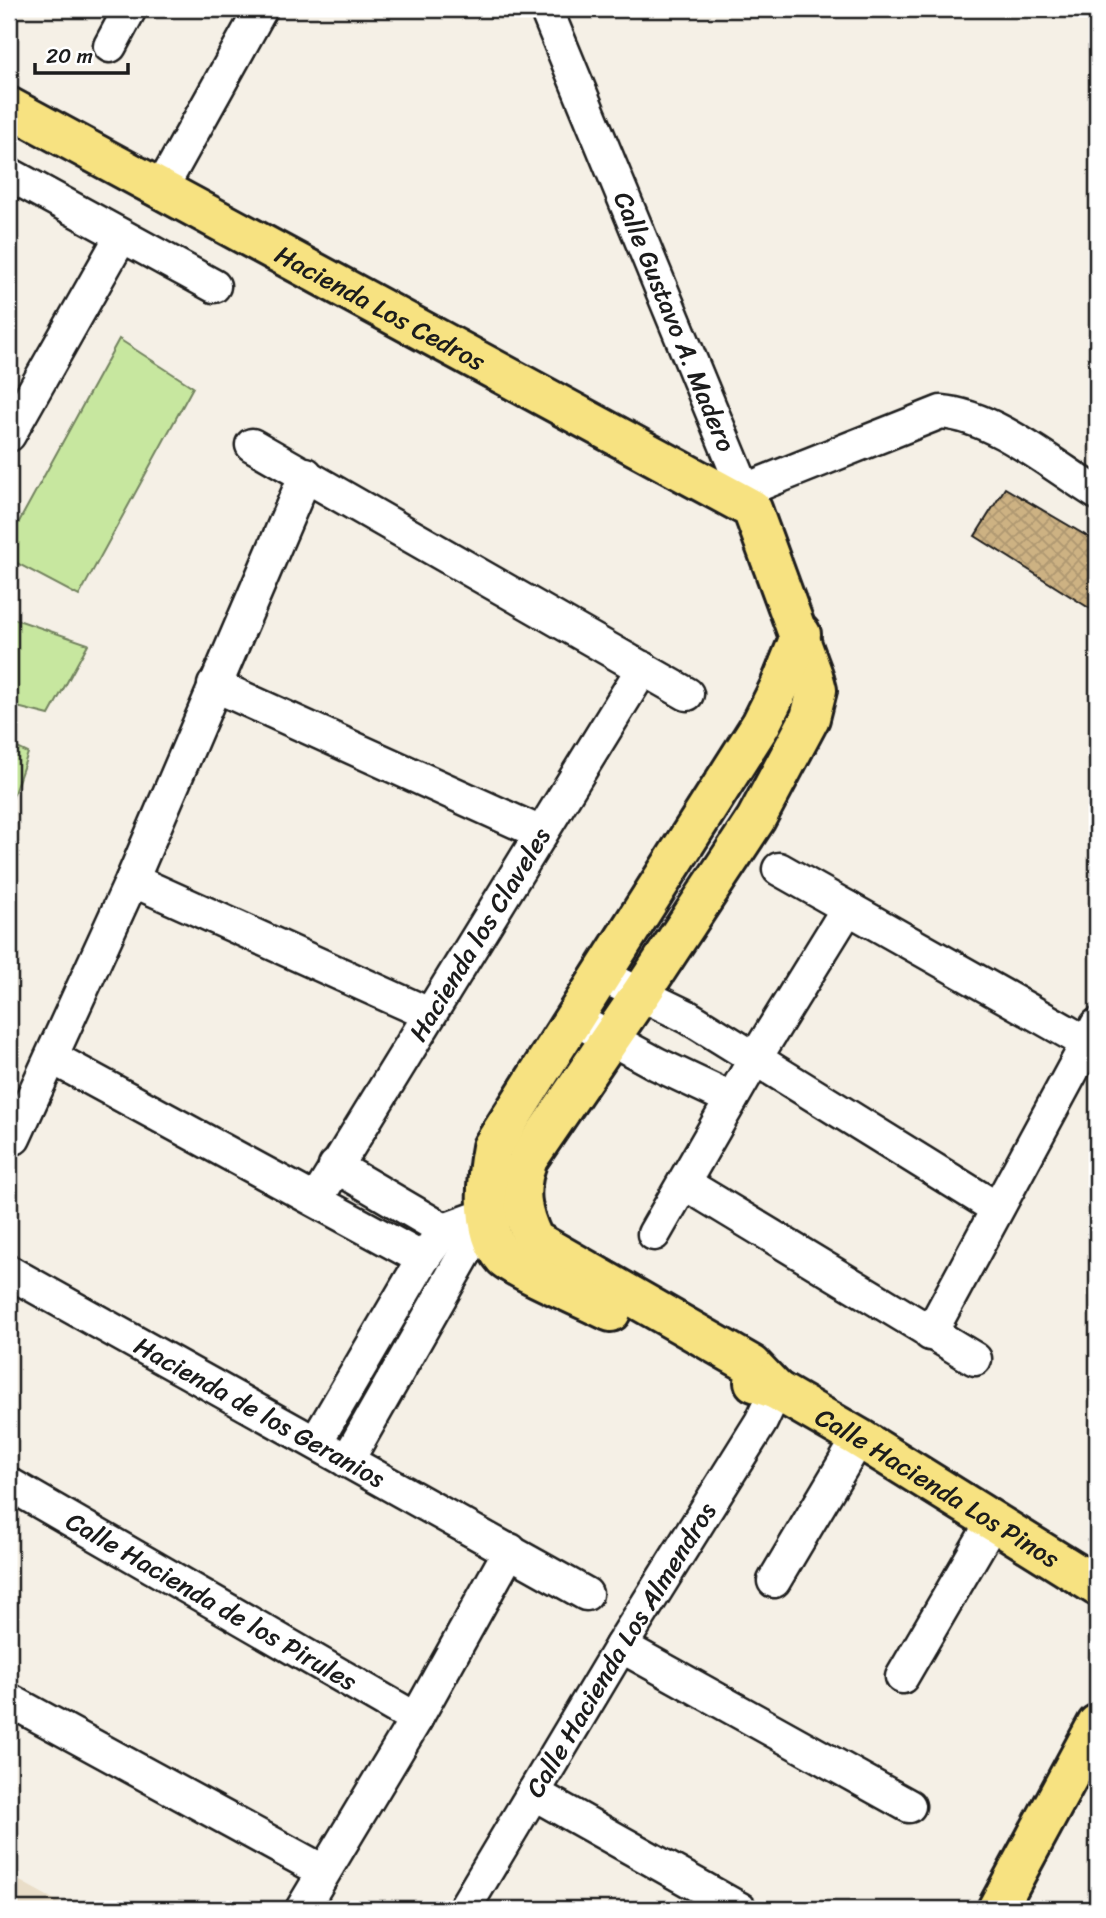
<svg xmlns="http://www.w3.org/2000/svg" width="1106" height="1918" viewBox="0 0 1106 1918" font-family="Sriracha,sans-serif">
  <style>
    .built { fill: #e9ddc8 }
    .pitch { fill: #c7e79f; stroke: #72825e; stroke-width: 2 }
    .building { fill: url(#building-cross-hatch); stroke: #1c1c1c; stroke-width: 2 }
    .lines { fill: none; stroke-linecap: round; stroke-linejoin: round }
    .minor-casing { stroke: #1c1c1c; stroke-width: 37 }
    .major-casing { stroke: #1c1c1c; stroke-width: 44 }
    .minor { stroke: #fff; stroke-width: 32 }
    .major { stroke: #f7e281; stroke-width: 38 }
    .labels { text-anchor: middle; stroke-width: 6; stroke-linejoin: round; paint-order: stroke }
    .street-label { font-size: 26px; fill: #1c1c1c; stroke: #fff }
  </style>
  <defs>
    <pattern id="building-cross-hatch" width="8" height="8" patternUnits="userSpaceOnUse" patternTransform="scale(1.75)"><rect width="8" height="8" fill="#cdb283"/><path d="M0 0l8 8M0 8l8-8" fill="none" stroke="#af9871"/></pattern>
  </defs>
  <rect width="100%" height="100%" fill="#f5f0e6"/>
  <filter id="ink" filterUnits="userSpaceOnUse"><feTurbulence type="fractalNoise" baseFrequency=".0143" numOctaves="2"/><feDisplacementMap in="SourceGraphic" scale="14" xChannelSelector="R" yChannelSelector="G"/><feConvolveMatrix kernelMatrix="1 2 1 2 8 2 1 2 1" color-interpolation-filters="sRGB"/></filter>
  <g filter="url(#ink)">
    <path class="built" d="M9,1875L71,1909H9Z"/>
    <g class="pitch">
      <path d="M119,339L193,387L79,596L9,559V540Z"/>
      <path d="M9,617L88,644L49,715L9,705Z"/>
      <path d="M9,744L28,753L9,808Z"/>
    </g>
    <path class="building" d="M1005,488L1097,542V613L975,536Z"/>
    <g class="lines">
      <defs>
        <g id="minor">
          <path id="s1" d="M546,9L752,509"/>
          <path d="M110,46L130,9"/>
          <path d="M9,174L214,286"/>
          <path d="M161,189L261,9"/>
          <path d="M9,435L121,237"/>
          <path d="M252,445L687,694"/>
          <path d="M745,490L941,412C994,416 1052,465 1097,493"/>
          <path d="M214,685L541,833"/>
          <path d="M779,869L1087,1043"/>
          <path d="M132,880L429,1014"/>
          <path d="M601,975L688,1017L996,1208"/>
          <path d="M573,1018L657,1064L731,1099"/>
          <path d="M53,1058L423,1259"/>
          <path d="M14,1138L132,880L306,474"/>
          <path d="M335,1166L444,1230"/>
          <path d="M684,1183L975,1359"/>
          <path id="s2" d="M316,1200L643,668"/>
          <path d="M654,1234L756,1057L848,908"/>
          <path id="s3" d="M9,1272L586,1594"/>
          <path d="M930,1334L1097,1025"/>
          <path d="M316,1442L423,1259L444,1230L510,1206"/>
          <path d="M347,1461L488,1213"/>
          <path id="s4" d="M9,1484L416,1719"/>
          <path d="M774,1581L859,1438"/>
          <path d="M621,1646L909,1806"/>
          <path d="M902,1677L993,1521"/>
          <path d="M9,1700L323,1871"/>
          <path d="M533,1793L740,1909"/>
          <path d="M302,1909L416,1719L510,1550"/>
          <path id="s5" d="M464,1909L621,1646L761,1422L776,1390"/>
        </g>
        <g id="major">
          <path id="s6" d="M9,107L752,509L813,675L817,690L810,718L756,819L642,992L528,1159C517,1189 520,1211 534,1240L752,1365L776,1390"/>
          <path d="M611,1312C593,1303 513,1268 504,1258C480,1231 486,1179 492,1147L761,724L780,686L801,634"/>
          <path id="s7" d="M754,1382L776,1390L859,1438L1097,1586"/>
          <path d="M997,1909L1097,1724"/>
        </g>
      </defs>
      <use href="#minor" class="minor-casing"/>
      <use href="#major" class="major-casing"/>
      <use href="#minor" class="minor"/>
      <use href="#major" class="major"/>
    </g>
  </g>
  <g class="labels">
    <g class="street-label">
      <text dy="9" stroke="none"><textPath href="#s6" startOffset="422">Hacienda Los Cedros</textPath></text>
      <text dy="9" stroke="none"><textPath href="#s1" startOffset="338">Calle Gustavo A. Madero</textPath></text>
      <text dy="9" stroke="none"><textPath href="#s2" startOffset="312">Hacienda los Claveles</textPath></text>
      <text dy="9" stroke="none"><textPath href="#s3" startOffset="287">Hacienda de los Geranios</textPath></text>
      <text dy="9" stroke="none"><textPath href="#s7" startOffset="212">Calle Hacienda Los Pinos</textPath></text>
      <text dy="9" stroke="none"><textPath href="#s4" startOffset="234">Calle Hacienda de los Pirules</textPath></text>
      <text dy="9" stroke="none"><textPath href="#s5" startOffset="303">Calle Hacienda Los Almendros</textPath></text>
    </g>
  </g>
  <rect width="1106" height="1918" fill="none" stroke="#fff" stroke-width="35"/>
  <rect x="18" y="18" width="1071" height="1883" fill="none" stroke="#1c1c1c" stroke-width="2.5" filter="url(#ink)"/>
  <path d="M35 63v10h93v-10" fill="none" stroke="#1c1c1c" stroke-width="3.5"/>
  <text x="46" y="63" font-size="21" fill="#1c1c1c" stroke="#ffffff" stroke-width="5" paint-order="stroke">20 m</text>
</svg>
